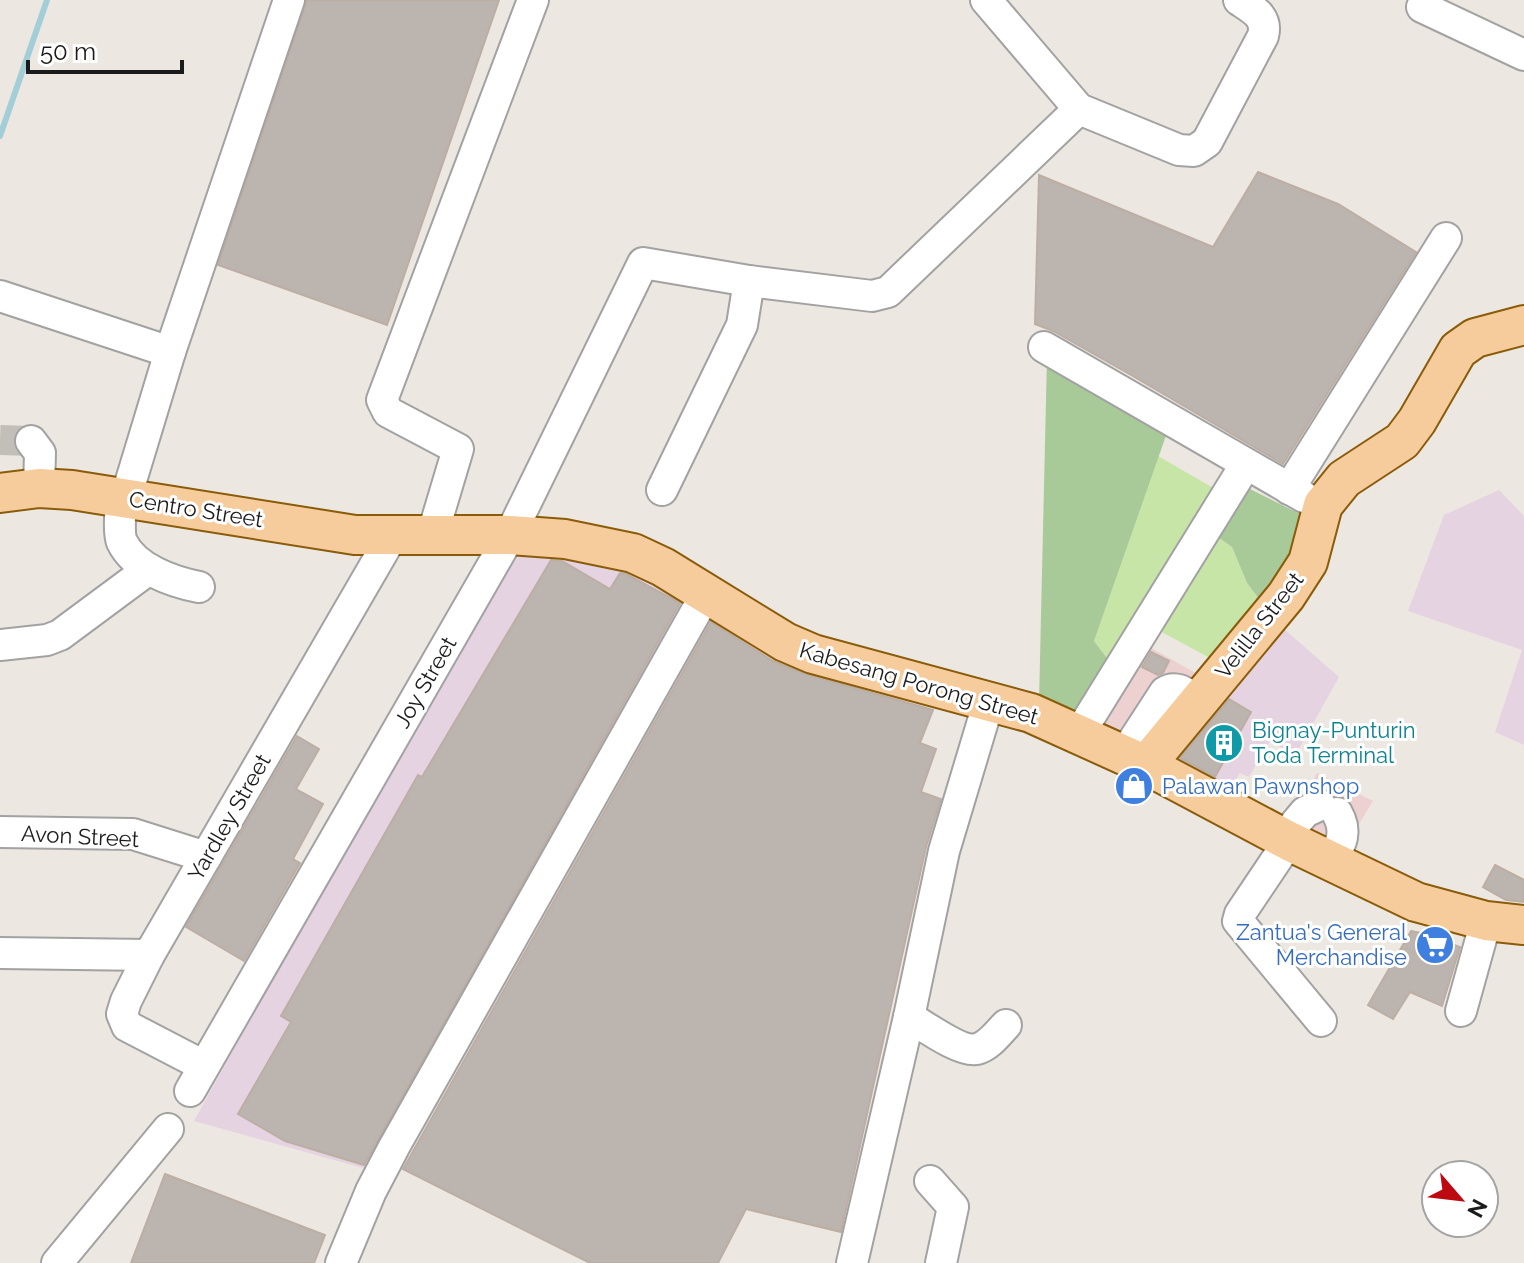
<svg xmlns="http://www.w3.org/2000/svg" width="1524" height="1263" viewBox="0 0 1524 1263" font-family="Raleway,sans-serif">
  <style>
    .commercial { fill: #edd1d0 }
    .industrial { fill: #e5d3e2 }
    .grass { fill: #c8e5a8 }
    .forest { fill: #a8ca98 }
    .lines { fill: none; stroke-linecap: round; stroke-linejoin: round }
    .stream { stroke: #a3ced8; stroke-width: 6 }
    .building { fill: #bcb4ae; stroke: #bdaea4; stroke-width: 2 }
    .minor-tunnel { stroke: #c2bfb9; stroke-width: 30; stroke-dasharray: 30 15; stroke-linecap: butt }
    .minor-casing { stroke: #a2a2a2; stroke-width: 34 }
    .major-casing { stroke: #8a5b08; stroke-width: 42 }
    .minor { stroke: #fff; stroke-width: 30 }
    .major { stroke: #f6cc9c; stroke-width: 38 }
    .labels { text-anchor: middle; stroke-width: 6; stroke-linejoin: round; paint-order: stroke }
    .street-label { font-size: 22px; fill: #1b1b1b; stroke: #fff }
    .culture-label { font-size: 22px; fill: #0d838f; stroke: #fff; text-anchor: start }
    .shop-label { font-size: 22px; fill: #366cbe; stroke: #fff; text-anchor: start }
  </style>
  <rect width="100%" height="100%" fill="#ece8e1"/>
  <g class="commercial">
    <path d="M1146,645L1201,676L1143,742L1098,729Z"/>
    <path d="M1317,773L1373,801L1342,852L1288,825Z"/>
  </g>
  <g class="industrial">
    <path d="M1499,490L1524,516V745L1495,732L1522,650L1408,611L1444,515Z"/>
    <path d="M510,549L605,561L658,580L696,603L370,1170L194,1121Z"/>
    <path d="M1276,622L1339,677L1295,756L1270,741L1249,777L1240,773L1228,793L1212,783L1251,712L1219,693Z"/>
  </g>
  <g class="grass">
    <path d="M1158,456L1222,493L1110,662L1094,641Z"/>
    <path d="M1215,535L1232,547L1247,583L1265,607L1221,664L1158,630Z"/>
  </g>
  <g class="forest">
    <path d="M1047,357L1169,427L1094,641L1110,662L1075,720L1039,702Z"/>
    <path d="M1242,485L1304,516L1296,556L1265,607L1247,583L1232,547L1215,535Z"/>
  </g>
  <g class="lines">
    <path class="stream" d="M0,136L47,0"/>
  </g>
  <g class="building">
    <path d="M307,0H499L387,325L218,265Z"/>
    <path d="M1258,172L1338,204L1416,252L1283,464L1131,375L1053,331L1035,324L1039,175L1213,247Z"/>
    <path d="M551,560L562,561L610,589L620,573L626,574L680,603L364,1165L285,1141L238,1114L291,1022L281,1016L418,775L422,777Z"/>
    <path d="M711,622L773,661L805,674L933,710L920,743L936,749L921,792L941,799L926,847L841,1232L746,1209L718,1263H590L403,1169Z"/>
    <path d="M1151,652L1169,661L1163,673L1158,675L1142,667Z"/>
    <path d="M1229,699L1251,712L1215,777L1180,758Z"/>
    <path d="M297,736L319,749L296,789L323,804L293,859L300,863L244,961L186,927Z"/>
    <path d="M1495,865L1524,880V902L1506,900L1483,887Z"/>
    <path d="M1411,931L1426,934L1460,947L1442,1006L1410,992L1393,1019L1368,1005Z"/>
    <path d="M165,1174L325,1235L314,1263H131Z"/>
  </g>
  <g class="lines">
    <path class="minor-tunnel" d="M0,440L31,441"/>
    <defs>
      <g id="minor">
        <path d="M986,0L1079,109L1179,150L1194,151L1207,142L1263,36C1268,17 1254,10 1239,0"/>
        <path d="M1422,7L1524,55"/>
        <path d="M0,296L170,352"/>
        <path d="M1044,347L1304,497"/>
        <path d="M31,441L40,453L39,488"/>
        <path d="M1289,489L1446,238"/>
        <path d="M662,490L742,325L749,281"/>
        <path d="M432,536L458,449L388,412L382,400L533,0"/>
        <path d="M199,587C173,582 135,569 122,542C119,535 120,525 120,517L170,352L289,0"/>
        <path d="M0,645L47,640L60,635L149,569"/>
        <path d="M1079,734L1246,464"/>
        <path d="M1124,755L1165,692C1177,684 1188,695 1199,701"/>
        <path d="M1320,805L1305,812L1295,824L1289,841L1240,914L1238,921L1321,1021"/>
        <path d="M0,832L133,834L206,857"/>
        <path d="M1331,862C1341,844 1348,832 1337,813"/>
        <path d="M0,953L149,955"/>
        <path d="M1461,1011L1486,921"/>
        <path d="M909,1017C923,1025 961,1053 977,1049C989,1046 998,1033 1006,1025"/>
        <path d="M204,1066L127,1026L122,1014L126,1001L149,955L392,536"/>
        <path d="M190,1091L510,535L643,263L749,281L872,296L888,292L1079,109"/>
        <path d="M930,1181L953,1207L941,1263"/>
        <path d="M57,1263L168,1129"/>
        <path d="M341,1263L371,1191L394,1147L706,594"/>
        <path d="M852,1263L909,1017L944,851L989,701"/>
      </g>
      <g id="major">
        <path d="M0,493L39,488L72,490L355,535H510L565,539L633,553L663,567L785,642L813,654L1031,713L1146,765L1289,841L1416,902L1486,921L1524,925"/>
        <path d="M1146,765L1286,596L1308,562L1323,505L1344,479L1402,441L1417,421L1458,350L1475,338L1524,325"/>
      </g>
    </defs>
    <use href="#minor" class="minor-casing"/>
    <use href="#major" class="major-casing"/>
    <use href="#minor" class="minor"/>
    <use href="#major" class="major"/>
  </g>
  <defs>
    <symbol id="building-disc" viewBox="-11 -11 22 22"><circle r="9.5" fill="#0f9aa8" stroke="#fff"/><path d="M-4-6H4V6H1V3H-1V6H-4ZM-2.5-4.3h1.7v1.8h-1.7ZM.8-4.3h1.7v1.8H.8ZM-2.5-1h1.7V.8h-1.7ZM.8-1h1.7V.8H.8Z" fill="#fff"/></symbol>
    <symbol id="shop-disc" viewBox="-11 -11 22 22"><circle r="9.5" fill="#3f7fe0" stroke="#fff"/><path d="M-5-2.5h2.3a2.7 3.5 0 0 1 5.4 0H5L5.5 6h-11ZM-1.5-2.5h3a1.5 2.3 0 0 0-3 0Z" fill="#fff"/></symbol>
    <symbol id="supermarket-disc" viewBox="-11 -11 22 22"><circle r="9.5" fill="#3f7fe0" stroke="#fff"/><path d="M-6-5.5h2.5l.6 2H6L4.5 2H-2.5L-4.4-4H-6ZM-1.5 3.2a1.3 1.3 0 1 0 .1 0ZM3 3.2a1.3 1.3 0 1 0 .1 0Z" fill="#fff"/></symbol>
  </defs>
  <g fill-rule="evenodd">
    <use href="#building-disc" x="1202" y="721" width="44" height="44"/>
    <use href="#shop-disc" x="1112" y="764" width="44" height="44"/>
    <use href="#supermarket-disc" x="1413" y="923" width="44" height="44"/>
  </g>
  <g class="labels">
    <g class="street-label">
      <text transform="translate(196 509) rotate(9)" y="8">Centro Street</text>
      <text transform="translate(1259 625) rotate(-52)" y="8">Velilla Street</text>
      <text transform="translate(425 682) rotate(-60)" y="8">Joy Street</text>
      <text transform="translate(919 683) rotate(16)" y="8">Kabesang Porong Street</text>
      <text transform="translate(229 817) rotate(-60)" y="8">Yardley Street</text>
      <text transform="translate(80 836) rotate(3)" y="8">Avon Street</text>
    </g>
    <g class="culture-label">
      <text x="1252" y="738">Bignay-Punturin<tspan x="1252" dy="25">Toda Terminal</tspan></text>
    </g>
    <g class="shop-label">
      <text x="1162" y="794">Palawan Pawnshop</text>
      <text x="1407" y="940" text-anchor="end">Zantua's General<tspan x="1407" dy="25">Merchandise</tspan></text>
    </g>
  </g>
  <g transform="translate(1460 1199) rotate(118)"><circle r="38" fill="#ffffff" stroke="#a4a4a4" stroke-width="2"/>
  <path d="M0-6L14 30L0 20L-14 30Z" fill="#bc0a10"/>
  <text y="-12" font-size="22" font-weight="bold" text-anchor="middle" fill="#1b1b1b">N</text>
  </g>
  <path d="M28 60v12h154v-12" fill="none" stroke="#1b1b1b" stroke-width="4"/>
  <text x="40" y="60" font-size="24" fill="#1b1b1b" stroke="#ffffff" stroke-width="6" paint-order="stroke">50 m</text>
</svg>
